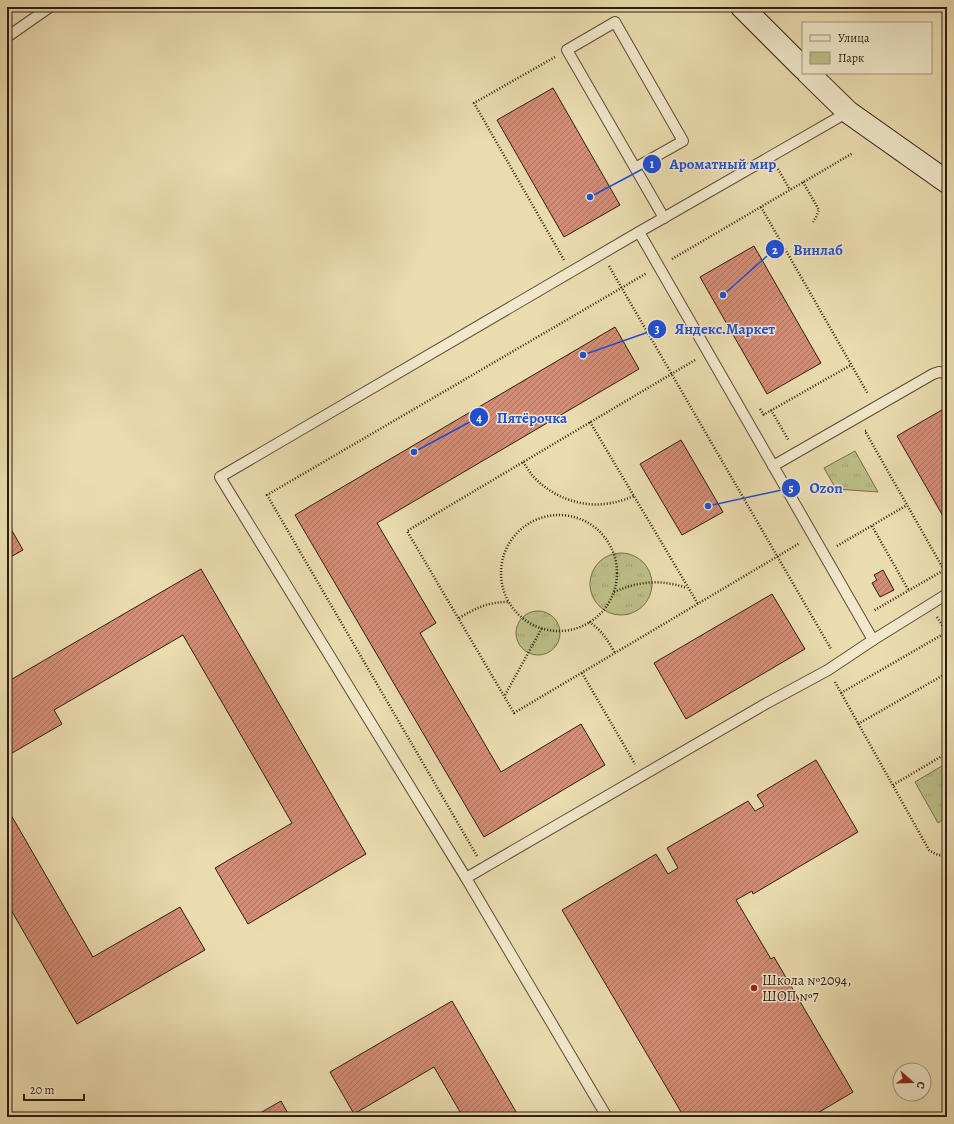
<svg xmlns="http://www.w3.org/2000/svg" width="954" height="1124" viewBox="0 0 954 1124" font-family="Alegreya,serif">
  <style>
    .park { fill: url(#park-tufts); stroke: #766e4c }
    .building { fill: url(#building-hatch); stroke: #2f1c10 }
    .lines { fill: none; stroke-linecap: round; stroke-linejoin: round }
    .lane-casing { stroke: #5e4c38; stroke-width: 12 }
    .secondary-casing { stroke: #2f1c10; stroke-width: 24 }
    .path { stroke: #2f1c10; stroke-width: 2.5; stroke-dasharray: 1 2; stroke-linecap: butt }
    .lane { stroke: #f1e8cb; stroke-width: 10 }
    .secondary { stroke: #f1e8cb; stroke-width: 22 }
    .poi-dot { fill: #8f2418; stroke: #f1e8cb; stroke-width: 1.5 }
    .labels { text-anchor: middle; stroke-width: 3; stroke-linejoin: round; paint-order: stroke }
    .poi-label { font-size: 14px; fill: #2f1c10; stroke: #f1e8cb; text-anchor: start }
    .leader { fill: none; stroke: #1d4ed8; stroke-width: 1.5 }
    .callout-dot { fill: #1d4ed8; stroke: #f1e8cb; stroke-width: 1.5 }
    .mark-label { font-size: 12px; text-anchor: middle; font-weight: bold; fill: #fff }
    .callout-label { font-size: 15px; text-anchor: middle; font-weight: bold; fill: #1d4ed8; stroke: #f1e8cb; stroke-width: 3; stroke-linejoin: round; paint-order: stroke }
  </style>
  <defs>
    <pattern id="park-tufts" width="24" height="20" patternUnits="userSpaceOnUse"><rect width="24" height="20" fill="#bcbf87"/><path d="M3 7l-1-3M5 7V3M7 7l1-3M15 17l-1-3M17 17v-4M19 17l1-3" fill="none" stroke="#a2a474"/></pattern>
    <pattern id="building-hatch" width="6" height="6" patternUnits="userSpaceOnUse"><rect width="6" height="6" fill="#d38d76"/><path d="M-1 1l2-2M0 6l6-6M5 7l2-2" fill="none" stroke="#ac725f"/></pattern>
  </defs>
  <rect width="100%" height="100%" fill="#eadcaf"/>
  <filter id="stains"><feTurbulence type="fractalNoise" baseFrequency=".005" numOctaves="4"/><feColorMatrix values="0 0 0 0 .2 0 0 0 0 .09 0 0 0 0 .02 0 0 0 .5 -.17"/></filter>
  <radialGradient id="worn" r=".72"><stop offset=".6" stop-color="#630" stop-opacity="0"/><stop offset="1" stop-color="#630" stop-opacity=".3"/></radialGradient>
  <g class="park">
    <path d="M855,451L878,492L836,489L824,468Z"/>
    <circle cx="621" cy="584" r="31"/>
    <circle cx="538" cy="633" r="22"/>
    <path d="M947,763V817L938,823L915,782Z"/>
  </g>
  <g class="building">
    <path d="M553,88L620,205L564,237L497,120Z"/>
    <path d="M754,246L821,363L767,394L700,277Z"/>
    <path d="M615,327L639,369L377,523L436,623L420,633L501,772L581,724L605,765L484,837L295,515Z"/>
    <path d="M947,407V523L897,436Z"/>
    <path d="M681,440L723,512L682,535L640,464Z"/>
    <path d="M7,522L23,550L7,559Z"/>
    <path d="M201,569L366,854L248,924L215,868L292,823L183,635L54,710L62,724L7,756V682Z"/>
    <path d="M883,570L894,590L880,597L872,583L877,580L874,575Z"/>
    <path d="M772,594L805,649L686,719L654,663Z"/>
    <path d="M816,760L858,832L753,894L752,891L736,900L771,959L774,957L853,1092L811,1117H684L562,910L656,854L668,874L678,868L667,848L748,801L755,811L764,806L757,795Z"/>
    <path d="M7,808L93,957L180,907L205,950L77,1024L7,903Z"/>
    <path d="M452,1001L519,1117H463L434,1067L354,1114L330,1072Z"/>
    <path d="M281,1101L290,1117H253Z"/>
  </g>
  <g class="lines">
    <defs>
      <g id="lane">
        <path d="M7,37L50,7"/>
        <path d="M848,112L639,232L873,640L947,594"/>
        <path d="M635,168L683,141L615,22L567,50L664,218"/>
        <path d="M773,466L933,374L939,372L947,373"/>
        <path d="M466,878L220,477L639,232"/>
        <path d="M607,1117L466,878L767,703L828,670L873,640"/>
      </g>
      <g id="secondary">
        <path d="M742,7L803,68"/>
        <path d="M808,73L848,112L947,182"/>
      </g>
    </defs>
    <use href="#lane" class="lane-casing"/>
    <use href="#secondary" class="secondary-casing"/>
    <g class="path">
      <path d="M555,57L474,103L564,260"/>
      <path d="M778,169L790,190"/>
      <path d="M803,182L819,210L816,217L813,222"/>
      <path d="M761,207L868,394"/>
      <path d="M672,259L853,153"/>
      <path d="M609,266L831,649"/>
      <path d="M695,360L407,531L514,713L800,543"/>
      <path d="M760,409L764,415"/>
      <path d="M771,410L789,441"/>
      <path d="M763,415L851,365"/>
      <path d="M590,422L698,604"/>
      <path d="M866,431H865L944,570L873,611"/>
      <path d="M523,462C526,466 529,471 532,475C549,495 578,507 604,504C615,503 624,500 634,496"/>
      <circle cx="559" cy="573" r="58"/>
      <path d="M872,526L909,591"/>
      <path d="M837,546L907,505"/>
      <path d="M614,592C639,581 661,579 687,588"/>
      <path d="M937,617L947,633"/>
      <path d="M459,618C476,608 488,602 508,602"/>
      <path d="M589,622C602,630 608,641 615,653"/>
      <path d="M582,673L635,764"/>
      <path d="M835,682L929,850C935,854 940,857 947,854"/>
      <path d="M841,693L947,632"/>
      <path d="M505,695L542,628"/>
      <path d="M858,724L947,673"/>
      <path d="M893,785L947,753"/>
      <path d="M477,856L267,495L647,273"/>
    </g>
    <use href="#lane" class="lane"/>
    <use href="#secondary" class="secondary"/>
  </g>
  <circle class="poi-dot" cx="754" cy="988" r="4"/>
  <g class="labels">
    <g class="poi-label">
      <text x="762" y="985">Школа №2094,<tspan x="762" dy="16">ШОП №7</tspan></text>
    </g>
  </g>
  <path class="leader" d="M590 197L652 164M723 295L775 249M583 355L657 329M414 452L479 417M708 506L791 488"/>
  <g class="callout-dot">
    <circle cx="590" cy="197" r="4"/>
    <circle cx="723" cy="295" r="4"/>
    <circle cx="583" cy="355" r="4"/>
    <circle cx="414" cy="452" r="4"/>
    <circle cx="708" cy="506" r="4"/>
    <circle cx="652" cy="164" r="10"/>
    <circle cx="775" cy="249" r="10"/>
    <circle cx="657" cy="329" r="10"/>
    <circle cx="479" cy="417" r="10"/>
    <circle cx="791" cy="488" r="10"/>
  </g>
  <g class="mark-label">
    <text x="652" y="168">1</text>
    <text x="775" y="254">2</text>
    <text x="657" y="333">3</text>
    <text x="479" y="422">4</text>
    <text x="791" y="492">5</text>
  </g>
  <g class="callout-label">
    <text x="723" y="169">Ароматный мир</text>
    <text x="818" y="255">Винлаб</text>
    <text x="725" y="334">Яндекс.Маркет</text>
    <text x="532" y="423">Пятёрочка</text>
    <text x="826" y="493">Ozon</text>
  </g>
  <rect width="954" height="1124" fill="none" stroke="#eadcaf" stroke-width="24"/>
  <rect x="8" y="8" width="938" height="1108" fill="none" stroke="#2f1c10" stroke-width="2"/>
  <rect x="12" y="12" width="930" height="1100" fill="none" stroke="#2f1c10"/>
  <rect x="802" y="22" width="130" height="52" fill="#f1e8cb" stroke="#a39680"/>
  <rect x="810" y="35" width="20" height="6" fill="#f1e8cb" stroke="#a39680"/>
  <text x="838" y="42" font-size="12" fill="#2f1c10">Улица</text>
  <rect x="810" y="52" width="20" height="12" fill="url(#park-tufts)" stroke="#a39680"/>
  <text x="838" y="62" font-size="12" fill="#2f1c10">Парк</text>
  <g transform="translate(912 1082) rotate(110)"><circle r="19" fill="#f1e8cb" stroke="#a39680"/>
  <path d="M0-3L7 15L0 10L-7 15Z" fill="#8f2418"/>
  <text y="-6" font-size="11" font-weight="bold" text-anchor="middle" fill="#2f1c10">С</text>
  </g>
  <path d="M24 1094v6h60v-6" fill="none" stroke="#2f1c10" stroke-width="2"/>
  <text x="30" y="1094" font-size="12" fill="#2f1c10" stroke="#f1e8cb" stroke-width="3" paint-order="stroke">20 m</text>
  <rect width="100%" height="100%" filter="url(#stains)"/>
  <rect width="100%" height="100%" fill="url(#worn)"/>
</svg>
